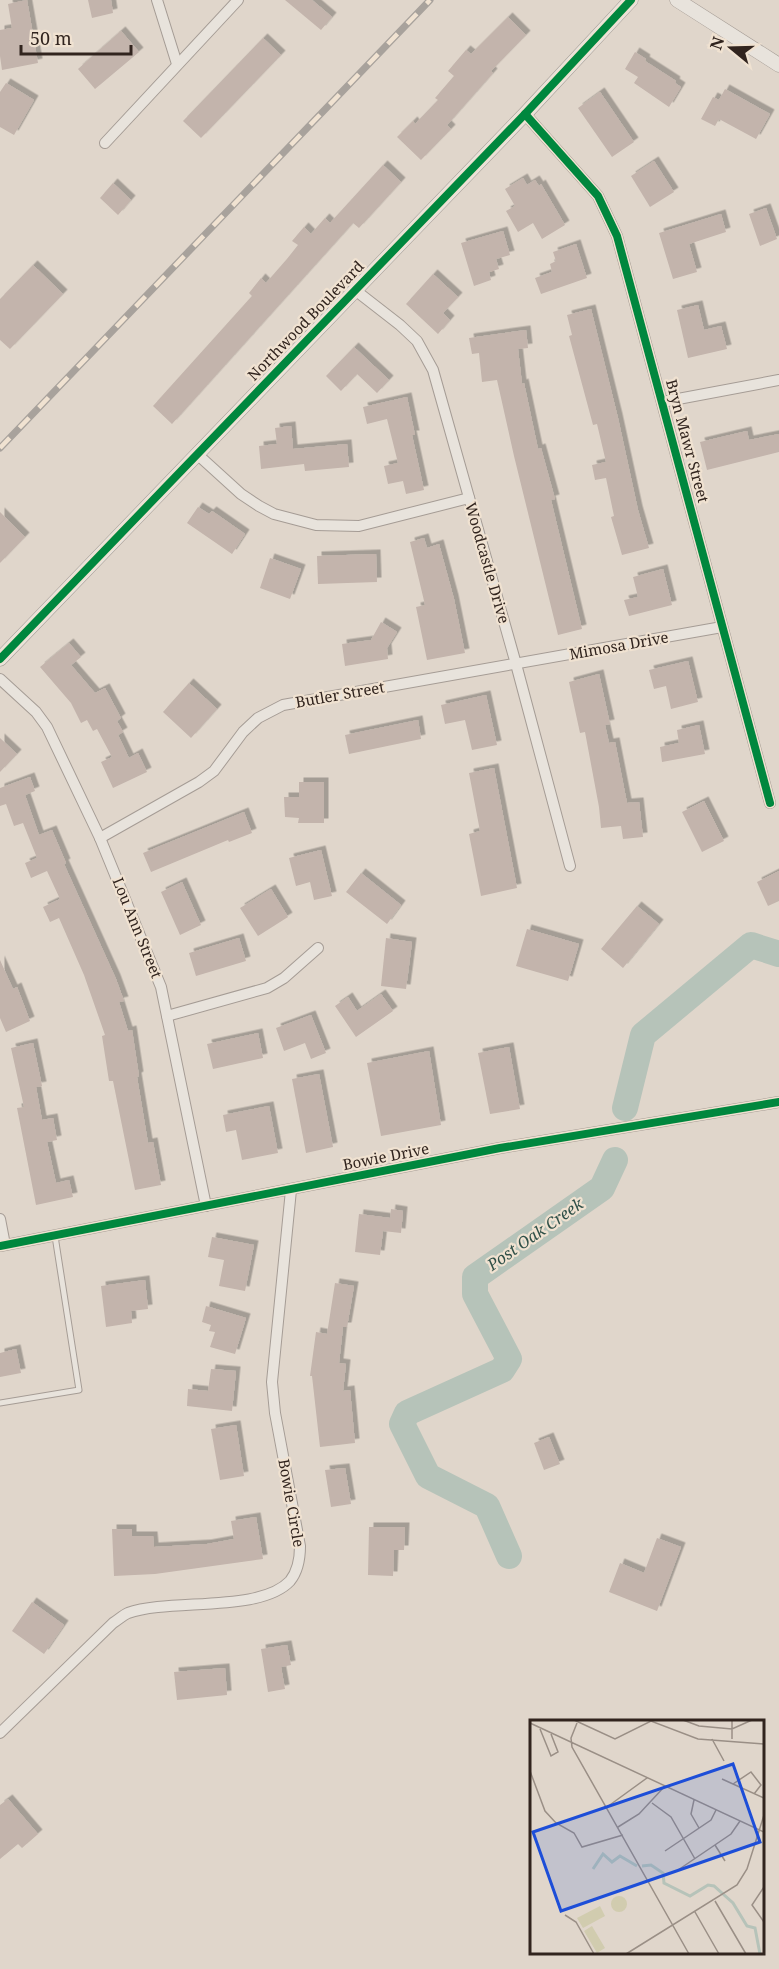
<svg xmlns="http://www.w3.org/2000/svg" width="779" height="1969" viewBox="0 0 779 1969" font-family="'Noto Serif',serif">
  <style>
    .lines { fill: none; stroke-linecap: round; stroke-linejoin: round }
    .river { stroke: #b6c3b9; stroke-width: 26 }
    .building { fill: #c3b4ac; filter: url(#shadow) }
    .service-casing { stroke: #a59c95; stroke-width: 7 }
    .minor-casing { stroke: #a59c95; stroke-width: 12 }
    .tertiary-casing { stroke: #a59c95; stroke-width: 15 }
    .service { stroke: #e8e3dc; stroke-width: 5 }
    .minor { stroke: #e8e3dc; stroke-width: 10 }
    .tertiary { stroke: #e8e3dc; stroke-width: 14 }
    .rail-casing { stroke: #a8a29c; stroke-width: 7 }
    .rail { stroke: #f0e2d1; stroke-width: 4.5; stroke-dasharray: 14; stroke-linecap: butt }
    .cycleway-casing { stroke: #f0e2d1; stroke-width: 11 }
    .cycleway { stroke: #00873e; stroke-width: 8 }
    .labels { text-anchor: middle; stroke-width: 4.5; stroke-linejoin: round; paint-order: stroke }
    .street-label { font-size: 15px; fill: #31241e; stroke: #f0e2d1 }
    .water-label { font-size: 16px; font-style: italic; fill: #2f5048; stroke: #f0e2d1 }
    .inset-river { fill: none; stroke: #b6c3b9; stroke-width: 3 }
    .inset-road { fill: none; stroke: #9a8f86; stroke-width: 1.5 }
    .view { fill: #1d4ed8; fill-opacity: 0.15; stroke: #1d4ed8; stroke-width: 3 }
    .inset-edge { fill: none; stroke: #31241e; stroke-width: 3 }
  </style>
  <defs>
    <filter id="shadow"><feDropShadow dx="4.5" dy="-4.5" stdDeviation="0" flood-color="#0004"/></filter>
  </defs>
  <rect width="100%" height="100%" fill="#e0d6cb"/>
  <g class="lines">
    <g class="river">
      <path d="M625,1108L643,1035L751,945L779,954"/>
      <path d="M509,1556L487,1506L428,1476L402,1424L407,1413L502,1370L509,1359L475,1294V1277L602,1188L615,1160"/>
    </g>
  </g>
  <g class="building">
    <path d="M27,0L38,63L2,70L0,56V30L12,28L8,4Z"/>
    <path d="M88,0H111L113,13L92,18Z"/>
    <path d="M285,0H312L332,17L321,30Z"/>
    <path d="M508,17L526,35L491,71L493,73L447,125L451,129L421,160L397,137L413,121L415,124L438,100L435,98L454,76L448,71L466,50L471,54Z"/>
    <path d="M121,31L139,52L95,89L78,69Z"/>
    <path d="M263,38L281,55L201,138L183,121Z"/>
    <path d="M635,52L646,59L645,61L676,81L675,83L681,87L669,107L634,83L638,77L625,69Z"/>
    <path d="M6,83L34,100L14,135L0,127V92Z"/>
    <path d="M725,89L770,114L756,139L719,119L715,126L701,119L713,97L719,100Z"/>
    <path d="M600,92L634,142L612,157L578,108Z"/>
    <path d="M654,161L674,192L650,207L631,176Z"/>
    <path d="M383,165L401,182L359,228L353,223L172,424L153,406L252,296L249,293L261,278L266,283L287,259L298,245L292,241L304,227L311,234L325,218L330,223Z"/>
    <path d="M523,178L527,185L535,180L539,186L541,184L565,225L542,239L533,223L518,232L506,211L515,206L505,189Z"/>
    <path d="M113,183L131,200L118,215L100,198Z"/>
    <path d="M766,208L777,239L760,246L749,214Z"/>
    <path d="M721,214L726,232L689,244L697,272L673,279L659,233Z"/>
    <path d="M503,231L510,255L496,259L499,269L489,272L491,280L474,286L461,243Z"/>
    <path d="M576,244L587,278L541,294L535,278L552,272L550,264L556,261L553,252Z"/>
    <path d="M33,265L63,294L10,349L0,340V299Z"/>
    <path d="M433,274L458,297L443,313L450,320L438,334L406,304Z"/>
    <path d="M698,305L704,330L721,326L727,349L688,358L677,310Z"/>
    <path d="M591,309L618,418L638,510L649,548L622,555L611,517L614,516L606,478L595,480L592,465L606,462L597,424L593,425L569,336L572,335L567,315Z"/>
    <path d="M526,330L528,348L518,349L522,384L524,383L538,449L541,448L555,499L551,500L582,629L558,635L514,456L497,380L482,382L479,353L472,354L469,338Z"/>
    <path d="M354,347L389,380L377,393L357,374L341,391L326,376Z"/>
    <path d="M407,397L415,435H412L424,490L406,494L403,481L388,484L384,466L398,463L387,419L367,424L363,407Z"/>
    <path d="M291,426L293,449L347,444L349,467L305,471L304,464L261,469L259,446L277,444L275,428Z"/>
    <path d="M747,431L749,440L779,434V452L707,470L700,442Z"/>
    <path d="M198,507L209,514L212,511L245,534L232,554L187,523Z"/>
    <path d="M0,512L25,537L0,563Z"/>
    <path d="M424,538L427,548L439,544L454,599L465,653L427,660L416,607L425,605L410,542Z"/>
    <path d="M376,554L377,582L318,584L317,556Z"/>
    <path d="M270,558L301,569L290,599L260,588Z"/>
    <path d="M663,569L672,605L629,616L624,600L638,597L633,577Z"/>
    <path d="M381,622L397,632L387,648L388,659L345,666L342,644L371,640Z"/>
    <path d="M69,643L81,657L71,665L95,693L105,688L121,718L117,721L123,732L118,735L129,758L138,753L147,772L113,788L101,762L112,757L97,729L93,731L87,720L81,723L71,703L40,667Z"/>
    <path d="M688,661L698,702L671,709L666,686L654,689L649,670Z"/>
    <path d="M599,674L610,724L605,725L609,743L615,742L627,803L639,802L643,837L623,839L621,826L601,828L599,807L585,732L580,733L569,682Z"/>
    <path d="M189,683L217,709L191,738L163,712Z"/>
    <path d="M486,695L497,745L472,750L465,720L445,724L441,705Z"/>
    <path d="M418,720L421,739L349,754L345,735Z"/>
    <path d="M699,725L705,754L662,762L660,747L679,743L677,730Z"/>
    <path d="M0,738L17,754L0,772Z"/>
    <path d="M494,768L517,888L481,896L469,834L480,831L469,773Z"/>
    <path d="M30,777L35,791L25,795L39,835L52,830L66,863L64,864L116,979L124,1001L119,1002L128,1031L132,1030L139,1076L137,1077L148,1143L153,1142L161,1185L135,1190L113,1081H109L102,1036L105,1035L84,975L59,918L50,922L43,907L60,899L47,871L31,878L25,863L37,858L23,823L14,826L6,804L0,806V788Z"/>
    <path d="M299,782H324V823H298L299,818L285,817L284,797H299Z"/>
    <path d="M704,801L724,841L702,852L682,812Z"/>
    <path d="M244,812L252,833L229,842L228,840L151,872L143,853Z"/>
    <path d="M321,850L332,896L314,900L310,882L296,886L289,858Z"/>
    <path d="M779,871V901L768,906L757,882Z"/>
    <path d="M361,873L401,905L387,924L346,892Z"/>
    <path d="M182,882L201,925L180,935L161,892Z"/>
    <path d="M271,889L288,917L258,936L240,908Z"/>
    <path d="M637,906L659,924L623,968L601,949Z"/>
    <path d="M527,929L579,944L568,981L516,966Z"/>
    <path d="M239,938L246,961L196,976L189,953Z"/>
    <path d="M386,938L412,942L406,989L381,986Z"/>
    <path d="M0,960L13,989L17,987L30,1021L6,1032L0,1018Z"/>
    <path d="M381,994L393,1011L356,1037L335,1006L348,997L357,1011Z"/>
    <path d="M311,1015L326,1053L311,1059L305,1043L284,1051L276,1028Z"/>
    <path d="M258,1033L263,1058L213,1069L207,1044Z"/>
    <path d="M33,1043L42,1086L36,1087L42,1120L53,1118L57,1140L47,1142L56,1183L69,1180L73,1197L36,1205L17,1108L24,1107L11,1048Z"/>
    <path d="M509,1047L520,1109L490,1114L478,1053Z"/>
    <path d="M429,1051L441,1125L381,1136L367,1063Z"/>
    <path d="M319,1074L333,1147L306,1153L292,1079Z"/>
    <path d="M269,1106L278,1153L242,1160L236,1130L226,1132L223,1115Z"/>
    <path d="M391,1209L403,1211L401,1233L383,1231L380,1255L355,1252L359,1214L390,1218Z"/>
    <path d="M212,1237L254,1245L245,1291L219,1286L224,1260L208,1257Z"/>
    <path d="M145,1280L148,1309L131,1311L132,1323L106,1327L101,1286Z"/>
    <path d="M335,1283L354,1286L347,1327H343L339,1363L346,1364L343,1391L350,1390L355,1443L320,1447L312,1376H310L316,1332L327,1334Z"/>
    <path d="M206,1306L246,1318L235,1354L210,1347L215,1332L209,1331L211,1325L202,1322Z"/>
    <path d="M16,1349L21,1373L0,1377V1353Z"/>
    <path d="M211,1369L236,1371L232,1411L187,1406L188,1389L208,1391Z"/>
    <path d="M236,1425L244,1476L220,1480L211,1429Z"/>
    <path d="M549,1437L560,1464L544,1470L534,1443Z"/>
    <path d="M345,1468L351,1504L331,1507L325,1470Z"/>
    <path d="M256,1517L263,1559L155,1574L114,1576L112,1529H132V1536H153L154,1547L207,1544L234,1539L231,1521Z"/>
    <path d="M369,1527H405L404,1550H394L393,1576L368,1575Z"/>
    <path d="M657,1538L681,1547L657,1611L609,1592L620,1563L644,1573Z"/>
    <path d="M32,1602L64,1625L44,1654L12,1631Z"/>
    <path d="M287,1645L291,1665L281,1667L285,1689L268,1692L261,1649Z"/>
    <path d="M225,1668L227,1695L177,1700L174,1672Z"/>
    <path d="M8,1799L38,1834L22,1848L18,1844L0,1859V1805Z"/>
  </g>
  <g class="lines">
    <defs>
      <path id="service" d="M0,1403L79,1390L55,1236"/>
      <g id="minor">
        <path d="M157,0L177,64"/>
        <path d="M525,114L598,196L617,236L770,803"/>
        <path d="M105,143L238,0"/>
        <path d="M355,290L400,325L417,341L433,370L516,664L570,866"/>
        <path d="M662,402L779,380"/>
        <path d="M197,454L241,494L259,506L274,514L316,525L359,526L469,498"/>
        <path d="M0,679L36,712L47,727L100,838L161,987L206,1206"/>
        <path d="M100,838L199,782L214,771L243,732L258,718L283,705L722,627"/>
        <path d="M167,1016L267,988L284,978L318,948"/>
        <path d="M0,1219L5,1245"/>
        <path d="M0,1246L500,1148L779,1102"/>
        <path d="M0,1733L113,1623C118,1620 123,1615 128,1613C170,1598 260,1613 290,1581C298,1571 300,1558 300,1546L275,1413L272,1382L291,1190"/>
      </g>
      <g id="tertiary">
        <path d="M677,0L779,65"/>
        <path d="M0,659L525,114L631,0"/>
      </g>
    </defs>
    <use href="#service" class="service-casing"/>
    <use href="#minor" class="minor-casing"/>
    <use href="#tertiary" class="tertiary-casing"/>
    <use href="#service" class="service"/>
    <use href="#minor" class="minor"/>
    <use href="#tertiary" class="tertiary"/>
    <defs>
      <path id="rail" d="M0,448L430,0"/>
    </defs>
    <use href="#rail" class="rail-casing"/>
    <use href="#rail" class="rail"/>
    <defs>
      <g id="cycleway">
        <path d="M525,114L598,196L617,236L770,803"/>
        <path d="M0,659L525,114L631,0"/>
        <path d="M0,1246L500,1148L779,1102"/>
      </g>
    </defs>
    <use href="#cycleway" class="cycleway-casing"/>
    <use href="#cycleway" class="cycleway"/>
  </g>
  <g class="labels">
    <g class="street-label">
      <text transform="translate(306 321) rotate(-46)" y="5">Northwood Boulevard</text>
      <text transform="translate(687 441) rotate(75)" y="5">Bryn Mawr Street</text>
      <text transform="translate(487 563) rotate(74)" y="5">Woodcastle Drive</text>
      <text transform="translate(619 646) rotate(-10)" y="5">Mimosa Drive</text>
      <text transform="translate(340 695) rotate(-10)" y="5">Butler Street</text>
      <text transform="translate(137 928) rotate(68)" y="5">Lou Ann Street</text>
      <text transform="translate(386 1157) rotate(-11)" y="5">Bowie Drive</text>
      <text transform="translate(291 1503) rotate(80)" y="5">Bowie Circle</text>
    </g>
    <g class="water-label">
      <text transform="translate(535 1234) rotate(-35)" y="6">Post Oak Creek</text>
    </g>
  </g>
  <g transform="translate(530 1720)">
    <rect width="234" height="234" fill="#e0d6cb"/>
    <path d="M81 184a8 8 0 1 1 16 0a8 8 0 1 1-16 0ZM70,186L75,196L53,208L47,198ZM62,206L75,228L67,233L54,211Z" fill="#d1ccaf"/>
    <path class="inset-river" d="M112,146L121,145L133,153L134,163L160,176L178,165L184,166L203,183L217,206L225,208L230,234M63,149L73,134L82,142L90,136L107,146"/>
    <path class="inset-road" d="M44,0L85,19L121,1L168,19L234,24M153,0L169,6L202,9L222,0M0,3L234,112M47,3L41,18L42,27L159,234M10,9L21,36L28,32L21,14M182,19L194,41M202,19V0M0,51L15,91L26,103L44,113L52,127L93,115M192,59L234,78M203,64L221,52L231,65L224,74M164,80L161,94L169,108M122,83L141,97L165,139M77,87L117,58M88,107L109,94L135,66M185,125L195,141M135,131L181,100L186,90M148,150L201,114L210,101M234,167L222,185L234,202M185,181L216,234M165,192L189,234M35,195L46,202L64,234M96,234L207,165L217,149L234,95"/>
    <path class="view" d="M203,44L230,122L31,191L3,112Z"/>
    <rect width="234" height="234" class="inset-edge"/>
  </g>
  <g transform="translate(731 48) rotate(289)" stroke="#f0e2d1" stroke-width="4.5" paint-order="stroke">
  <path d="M0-4.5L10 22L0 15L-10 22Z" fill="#31241e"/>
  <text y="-9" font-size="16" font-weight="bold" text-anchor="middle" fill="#31241e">N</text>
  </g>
  <path d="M21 45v9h110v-9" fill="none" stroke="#31241e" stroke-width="3"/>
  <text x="30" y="45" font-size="18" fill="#31241e" stroke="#f0e2d1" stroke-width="4.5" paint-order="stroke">50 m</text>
</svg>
